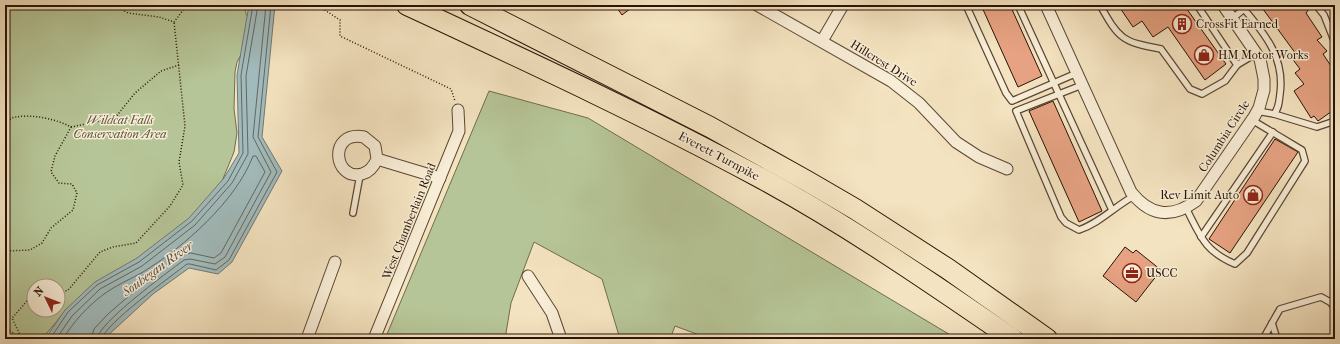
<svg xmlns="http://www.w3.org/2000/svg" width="1340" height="344" viewBox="0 0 1340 344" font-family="'IM FELL French Canon',serif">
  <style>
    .green { fill: #b6c597; stroke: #6f6c4e; fill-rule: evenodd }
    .water { fill: #a1bbbc; stroke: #717873 }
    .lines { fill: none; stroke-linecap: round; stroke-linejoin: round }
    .shore { stroke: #646761; stroke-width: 1 }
    .building { fill: #e6a282; stroke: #281306 }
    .lane-casing { stroke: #5b4734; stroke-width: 8 }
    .street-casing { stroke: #5b4734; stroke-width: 13 }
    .highway-casing { stroke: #281306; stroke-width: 22 }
    .path { stroke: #281306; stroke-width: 1.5; stroke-dasharray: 1 2; stroke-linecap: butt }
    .lane { stroke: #f8edd6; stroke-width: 5.5 }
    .street { stroke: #f8edd6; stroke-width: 11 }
    .highway { stroke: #f4e3c0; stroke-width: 20 }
    .labels { text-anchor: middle; stroke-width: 3; stroke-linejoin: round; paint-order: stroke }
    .poi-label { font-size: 12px; fill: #281306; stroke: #f8edd6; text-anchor: start }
    .street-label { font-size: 12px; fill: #281306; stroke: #f8edd6 }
    .park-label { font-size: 12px; font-style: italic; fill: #5a5139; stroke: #f8edd6 }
    .water-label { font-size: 13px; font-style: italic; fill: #524e46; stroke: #f8edd6 }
  </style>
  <rect width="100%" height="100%" fill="#f4e3c0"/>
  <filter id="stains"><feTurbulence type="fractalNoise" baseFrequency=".005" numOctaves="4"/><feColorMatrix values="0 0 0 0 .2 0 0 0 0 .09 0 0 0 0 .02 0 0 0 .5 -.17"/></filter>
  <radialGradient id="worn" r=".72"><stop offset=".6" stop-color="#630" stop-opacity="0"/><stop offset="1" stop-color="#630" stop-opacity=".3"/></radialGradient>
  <g class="green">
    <path d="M5,5H245L246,14L250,20L242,53L237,62L235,72L234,109L237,133L234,152L220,186L195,218L62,315L42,339H5ZM34,286H58V310H34Z"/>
    <path d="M489,91L588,118L957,339H710L675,326L670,339H620L602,279L534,242L511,303L505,339H385Z"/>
  </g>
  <path class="water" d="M249,5H275L262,137L282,171L232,262L218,274L189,268L153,294L104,339H45L65,310L95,282L137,258L189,218L224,178L239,153L237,75Z"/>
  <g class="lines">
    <g class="shore">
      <path d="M50,339L68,312L97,285L139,262L192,221L228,181L243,153L241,75L253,5"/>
      <path d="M56,339L72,316L100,289L142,266L195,225L232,183L248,154L246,76L258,5"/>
      <path d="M63,339C73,322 88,306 104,294C116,285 131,279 143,272C184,247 236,201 253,156H256L265,172L221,253L214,258L191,253L181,255L144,283L108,314L94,329L91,339"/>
      <path d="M97,339C98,323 168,272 184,260L190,259L215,264L225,257L271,172L253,137L266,5"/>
      <path d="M102,339C103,325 173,275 187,264H190L216,270L229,260L277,172L258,137L271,5"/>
    </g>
  </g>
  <g class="building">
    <path d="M615,5H635L622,15Z"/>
    <path d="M981,5H1010L1042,76L1018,87Z"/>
    <path d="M1118,5H1184L1226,64L1205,80L1168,27L1153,37L1142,21L1133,27Z"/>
    <path d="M1260,5H1312L1306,13L1322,37L1317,40L1327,51L1323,54L1335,72V109L1318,121L1314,116L1311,118L1294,91L1304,84L1295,73L1300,69L1291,57L1296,54Z"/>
    <path d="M1053,101L1102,211L1079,222L1029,111Z"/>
    <path d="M1275,139L1298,152L1230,253L1209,239Z"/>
    <path d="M1125,247L1133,253L1136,250L1161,270L1136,302L1103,276Z"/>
  </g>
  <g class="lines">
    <defs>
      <g id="lane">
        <path d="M966,5L1006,93L1012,101L1077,73"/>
        <path d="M1018,5L1112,210"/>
        <path d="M1100,5C1119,39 1122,42 1161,49L1190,89L1202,94L1225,81L1237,65"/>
        <path d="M1197,5L1237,65L1257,53"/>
        <path d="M1316,5L1324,15L1335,43"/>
        <path d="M1233,18L1244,9C1266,35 1285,59 1280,94C1279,102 1279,108 1274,114L1257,111"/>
        <path d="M1082,85L1016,111L1061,217L1066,223L1079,230C1100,223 1115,206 1134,196"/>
        <path d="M1274,114L1317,127L1335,121"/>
        <path d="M1186,208C1200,235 1204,251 1235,264L1247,253L1305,161L1302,150L1252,120"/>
        <path d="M353,213L360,175"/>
        <path d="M1201,237L1273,132"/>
        <path d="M1272,323L1277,339"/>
        <path d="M1263,339L1280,309L1321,297L1330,302L1335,308"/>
      </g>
      <g id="street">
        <path d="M757,5L891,81L919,103L956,142L979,157L1007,169"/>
        <path d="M1046,5L1131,192C1150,216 1171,219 1196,201L1254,117L1259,108L1264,90V79L1260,59L1223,5"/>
        <path d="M822,41L843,5"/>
        <path d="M377,159C374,166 370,172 362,174C333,181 328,130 364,137L375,146L377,159L440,178"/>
        <path d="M528,276L552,313L561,339"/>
        <path d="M307,339L335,262"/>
        <path d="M374,339L459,131L458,110"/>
      </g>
      <g id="highway">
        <path d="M407,5C525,60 642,114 757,176C846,224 930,282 1013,339"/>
        <path d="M470,5L710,127L807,181L855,209L948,269L1047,339"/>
      </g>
    </defs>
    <use href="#lane" class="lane-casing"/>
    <use href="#street" class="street-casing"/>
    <use href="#highway" class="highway-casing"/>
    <g class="path">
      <path d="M114,5L128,13L159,17L174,22L187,5"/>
      <path d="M317,5L340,20V36L451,89L455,101"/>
      <path d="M5,123C8,121 12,117 16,117C33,114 56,119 71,127L55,156L51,172L59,183L72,184L77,193L73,210L51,228L42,243L30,250L5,251"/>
      <path d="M71,127L115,118L135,93L161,71L179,65"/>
      <path d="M58,296L69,289L100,252L113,247L136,243L170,206L183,185L179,162L185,126L174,22"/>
      <path d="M5,327L21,339"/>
      <path d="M22,339L12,318L27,301H34"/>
    </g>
    <use href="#lane" class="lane"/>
    <use href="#street" class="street"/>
    <use href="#highway" class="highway"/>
  </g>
  <defs>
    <symbol id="building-ring" viewBox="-11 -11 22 22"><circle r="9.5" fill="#f8edd6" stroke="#8f2418" stroke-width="1.5"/><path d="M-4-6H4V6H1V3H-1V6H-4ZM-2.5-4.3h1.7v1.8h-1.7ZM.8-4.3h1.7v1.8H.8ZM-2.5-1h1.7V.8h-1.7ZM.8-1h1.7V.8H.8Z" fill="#8f2418"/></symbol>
    <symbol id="shop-ring" viewBox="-11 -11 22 22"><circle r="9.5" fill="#f8edd6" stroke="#8f2418" stroke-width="1.5"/><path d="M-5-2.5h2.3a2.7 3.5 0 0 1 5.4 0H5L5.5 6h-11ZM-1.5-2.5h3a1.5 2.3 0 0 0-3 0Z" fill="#8f2418"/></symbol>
    <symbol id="office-ring" viewBox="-11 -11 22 22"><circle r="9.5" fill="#f8edd6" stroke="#8f2418" stroke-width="1.5"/><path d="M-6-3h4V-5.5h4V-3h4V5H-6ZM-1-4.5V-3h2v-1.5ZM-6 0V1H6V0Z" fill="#8f2418"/></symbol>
  </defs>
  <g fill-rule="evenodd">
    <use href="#building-ring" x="1171" y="13" width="22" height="22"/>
    <use href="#shop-ring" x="1193" y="44" width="22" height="22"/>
    <use href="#shop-ring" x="1242" y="184" width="22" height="22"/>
    <use href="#office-ring" x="1121" y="262" width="22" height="22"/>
  </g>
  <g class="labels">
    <g class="poi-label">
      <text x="1196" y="28">CrossFit Earned</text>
      <text x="1218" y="59">HM Motor Works</text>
      <text x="1239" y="199" text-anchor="end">Rev Limit Auto</text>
      <text x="1146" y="277">USCC</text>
    </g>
    <g class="street-label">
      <text transform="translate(884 63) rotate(32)" y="4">Hillcrest Drive</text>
      <text transform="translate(1224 136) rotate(-57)" y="4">Columbia Circle</text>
      <text transform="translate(719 156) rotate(28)" y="4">Everett Turnpike</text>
      <text transform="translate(409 221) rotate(-68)" y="4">West Chamberlain Road</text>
    </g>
    <g class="park-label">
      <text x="120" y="124">Wildcat Falls<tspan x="120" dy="14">Conservation Area</tspan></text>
    </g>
    <g class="water-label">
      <text transform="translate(157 268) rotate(-36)" y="5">Souhegan River</text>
    </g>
  </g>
  <rect width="1340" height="344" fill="none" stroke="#f4e3c0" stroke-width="20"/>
  <rect x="6" y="6" width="1328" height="332" fill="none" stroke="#281306" stroke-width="2"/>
  <rect x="10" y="10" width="1320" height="324" fill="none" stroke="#281306"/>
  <g transform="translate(46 298) rotate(313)"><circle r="19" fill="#f8edd6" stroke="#a59683"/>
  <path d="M0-3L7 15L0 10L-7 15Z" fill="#8f2418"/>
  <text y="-6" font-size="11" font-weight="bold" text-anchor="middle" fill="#281306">N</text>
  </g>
  <rect width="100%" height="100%" filter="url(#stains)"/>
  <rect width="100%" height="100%" fill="url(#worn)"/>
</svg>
